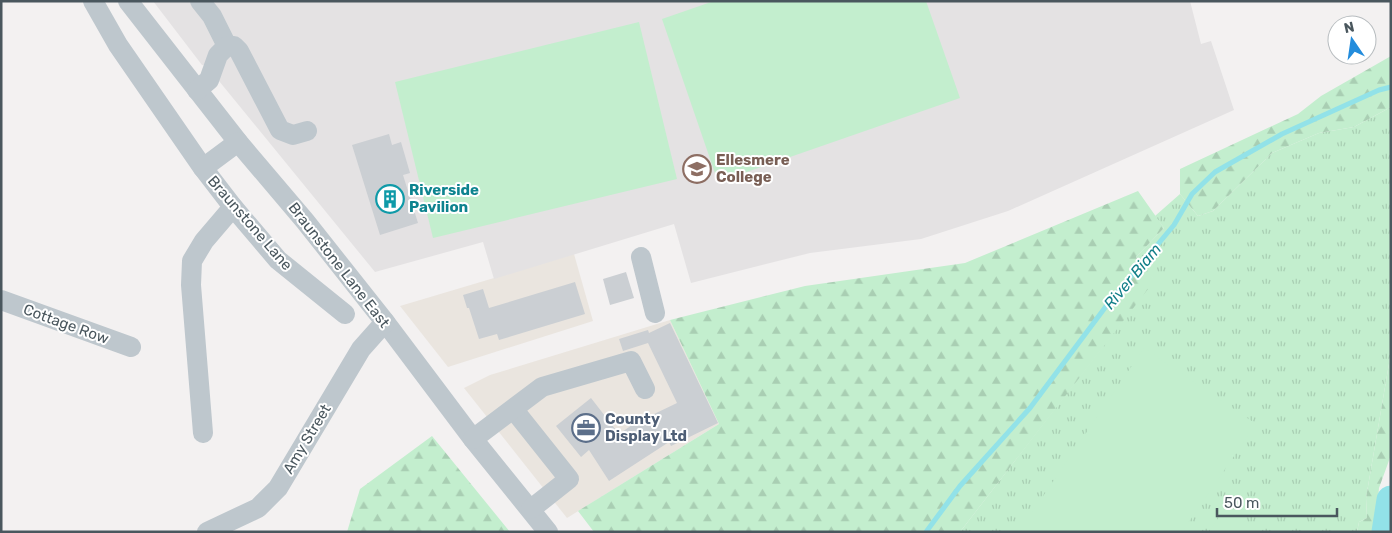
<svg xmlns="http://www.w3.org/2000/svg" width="1392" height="533" viewBox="0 0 1392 533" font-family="Rubik,sans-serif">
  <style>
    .commercial { fill: #eae5df }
    .education { fill: #e4e2e3 }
    .grass { fill: url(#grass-tufts) }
    .forest { fill: url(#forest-firs) }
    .garden { fill: #c3eece }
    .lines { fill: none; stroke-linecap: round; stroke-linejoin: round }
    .stream { stroke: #92e2e8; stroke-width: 5 }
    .river { stroke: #92e2e8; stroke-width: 29 }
    .building { fill: #cbcfd3 }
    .minor { stroke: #bec7cd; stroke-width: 20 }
    .labels { text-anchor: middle; stroke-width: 4; stroke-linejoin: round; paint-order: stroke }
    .education-label { font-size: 15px; font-weight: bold; fill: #785e54; stroke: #fff; text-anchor: start }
    .culture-label { font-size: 15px; font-weight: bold; fill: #0d838f; stroke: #fff; text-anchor: start }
    .street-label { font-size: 15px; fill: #4a575e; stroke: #fff }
    .service-label { font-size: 15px; font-weight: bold; fill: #4e5e75; stroke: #fff; text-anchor: start }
    .water-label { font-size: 16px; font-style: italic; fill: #137f89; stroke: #fff }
  </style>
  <defs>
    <pattern id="grass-tufts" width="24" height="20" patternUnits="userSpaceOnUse" patternTransform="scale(1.25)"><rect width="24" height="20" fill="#c3eece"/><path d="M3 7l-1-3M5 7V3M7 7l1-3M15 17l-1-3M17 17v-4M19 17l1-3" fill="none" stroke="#a9ceb3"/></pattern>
    <pattern id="forest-firs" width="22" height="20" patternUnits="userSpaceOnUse" patternTransform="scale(1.25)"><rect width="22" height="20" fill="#c3eece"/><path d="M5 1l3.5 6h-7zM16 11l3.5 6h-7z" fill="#a9ceb3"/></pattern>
  </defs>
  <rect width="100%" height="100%" fill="#f3f1f1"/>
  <g class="commercial">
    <path d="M574,254L593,321L448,367L400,306Z"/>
    <path d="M670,320L719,424L567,518L464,388L490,375Z"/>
  </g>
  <path class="education" d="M153,1H1190L1201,44L1211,41L1234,110L1008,211L921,239L810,253L691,283L674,224L494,279L483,242L375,272L219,81V67L202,65Z"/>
  <path class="grass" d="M1391,107V352L1366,498L1367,518L1359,522L1357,532H960L1154,280L1136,257L1164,228L1155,216L1180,194L1198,216L1213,211L1272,153L1319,133L1354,127Z"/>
  <g class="forest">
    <path d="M1391,56V107L1354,127L1319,133L1272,153L1213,211L1198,216L1180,194V169L1298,114L1321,96Z"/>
    <path d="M1138,191L1164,228L1136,257L1155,280L960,532H594L578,511L719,424L670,320L805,286L965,263Z"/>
    <path d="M1391,352V455L1379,488L1375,532H1357L1359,522L1367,518L1366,498Z"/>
    <path d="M432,436L510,532H347L360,489Z"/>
  </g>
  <g class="garden">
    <path d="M714,1H926L960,98L718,182L662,19Z"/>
    <path d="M639,22L677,179L433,238L395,82Z"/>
    <path d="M1144,348L1256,424L1182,532H1023L1020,530Z"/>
    <path d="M1225,508L1258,532H1209Z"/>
  </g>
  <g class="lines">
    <path class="stream" d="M926,532L960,486L1030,408L1107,305L1174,225L1192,194L1215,172L1282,134L1379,90L1391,87"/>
    <path class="river" d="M1386,532L1391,500"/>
  </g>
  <g class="building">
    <path d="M389,134L392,145L401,142L410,173L403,175L418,223L380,235L352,145Z"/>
    <path d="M626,272L634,298L610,305L603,279Z"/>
    <path d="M575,282L585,314L499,340L497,334L479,339L469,308H467L463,295L483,289L489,308Z"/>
    <path d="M670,323L718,423L671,446L669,442L609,481L589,450L581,457L556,426L591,398L619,434L648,414L650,416L677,403L648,343L623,351L619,339L648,330L649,333Z"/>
  </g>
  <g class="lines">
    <g class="minor">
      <path d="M93,1L118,45L203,168L233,207L278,260L345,314"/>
      <path d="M128,1L238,142L305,221L385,322L473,439L548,532"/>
      <path d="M200,1L212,16L227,46"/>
      <path d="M197,90L209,80L218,55L227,46H234L239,51L280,130L293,135L307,131"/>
      <path d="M203,168L238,142"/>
      <path d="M641,257L655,313"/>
      <path d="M1,300L131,347"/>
      <path d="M514,410L569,479L531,509"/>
      <path d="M203,433L191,285L192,261L204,241L233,207"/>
      <path d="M473,439L542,387L631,361L645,389"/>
      <path d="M207,532L258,508L278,488L361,349L385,322"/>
    </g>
  </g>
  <defs>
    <symbol id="school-ring" viewBox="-11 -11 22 22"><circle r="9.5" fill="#fff" stroke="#8d6e63" stroke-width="1.5"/><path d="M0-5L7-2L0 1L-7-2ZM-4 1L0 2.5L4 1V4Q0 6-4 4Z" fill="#8d6e63"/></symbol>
    <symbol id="building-ring" viewBox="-11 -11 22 22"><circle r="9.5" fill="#fff" stroke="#0f9aa8" stroke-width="1.5"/><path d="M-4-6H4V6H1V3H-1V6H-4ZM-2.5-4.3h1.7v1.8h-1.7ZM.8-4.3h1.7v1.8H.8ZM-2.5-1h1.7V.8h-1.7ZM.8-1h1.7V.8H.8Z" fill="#0f9aa8"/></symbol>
    <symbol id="office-ring" viewBox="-11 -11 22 22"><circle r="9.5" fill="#fff" stroke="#5c6f8a" stroke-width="1.5"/><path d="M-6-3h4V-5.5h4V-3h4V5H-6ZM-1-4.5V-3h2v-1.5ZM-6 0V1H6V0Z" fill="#5c6f8a"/></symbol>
  </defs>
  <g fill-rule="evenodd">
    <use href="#school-ring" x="681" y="153" width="32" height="32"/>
    <use href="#building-ring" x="374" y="183" width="32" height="32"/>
    <use href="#office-ring" x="570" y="412" width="32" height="32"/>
  </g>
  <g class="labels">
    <g class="education-label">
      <text x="716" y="165">Ellesmere<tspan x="716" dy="17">College</tspan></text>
    </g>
    <g class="culture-label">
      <text x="409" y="195">Riverside<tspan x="409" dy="17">Pavilion</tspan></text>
    </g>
    <g class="street-label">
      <text transform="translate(250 223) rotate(49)" y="5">Braunstone Lane</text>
      <text transform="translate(339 265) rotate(52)" y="5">Braunstone Lane East</text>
      <text transform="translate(66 324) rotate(20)" y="5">Cottage Row</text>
      <text transform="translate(307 439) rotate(-59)" y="5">Amy Street</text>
    </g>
    <g class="service-label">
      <text x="605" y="424">County<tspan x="605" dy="17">Display Ltd</tspan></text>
    </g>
    <g class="water-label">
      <text transform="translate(1132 276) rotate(-50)" y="6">River Biam</text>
    </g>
  </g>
  <rect width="1392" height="533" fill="none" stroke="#4a575e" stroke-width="5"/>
  <g transform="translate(1352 40) rotate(347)"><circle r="24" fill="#ffffff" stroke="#b7bcbf"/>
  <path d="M0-4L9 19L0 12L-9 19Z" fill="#238cdc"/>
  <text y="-8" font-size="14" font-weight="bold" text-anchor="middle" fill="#4a575e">N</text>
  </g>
  <path d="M1217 508v8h120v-8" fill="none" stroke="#4a575e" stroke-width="2.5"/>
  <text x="1224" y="508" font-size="15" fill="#4a575e" stroke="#ffffff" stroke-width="4" paint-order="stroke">50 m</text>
</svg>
